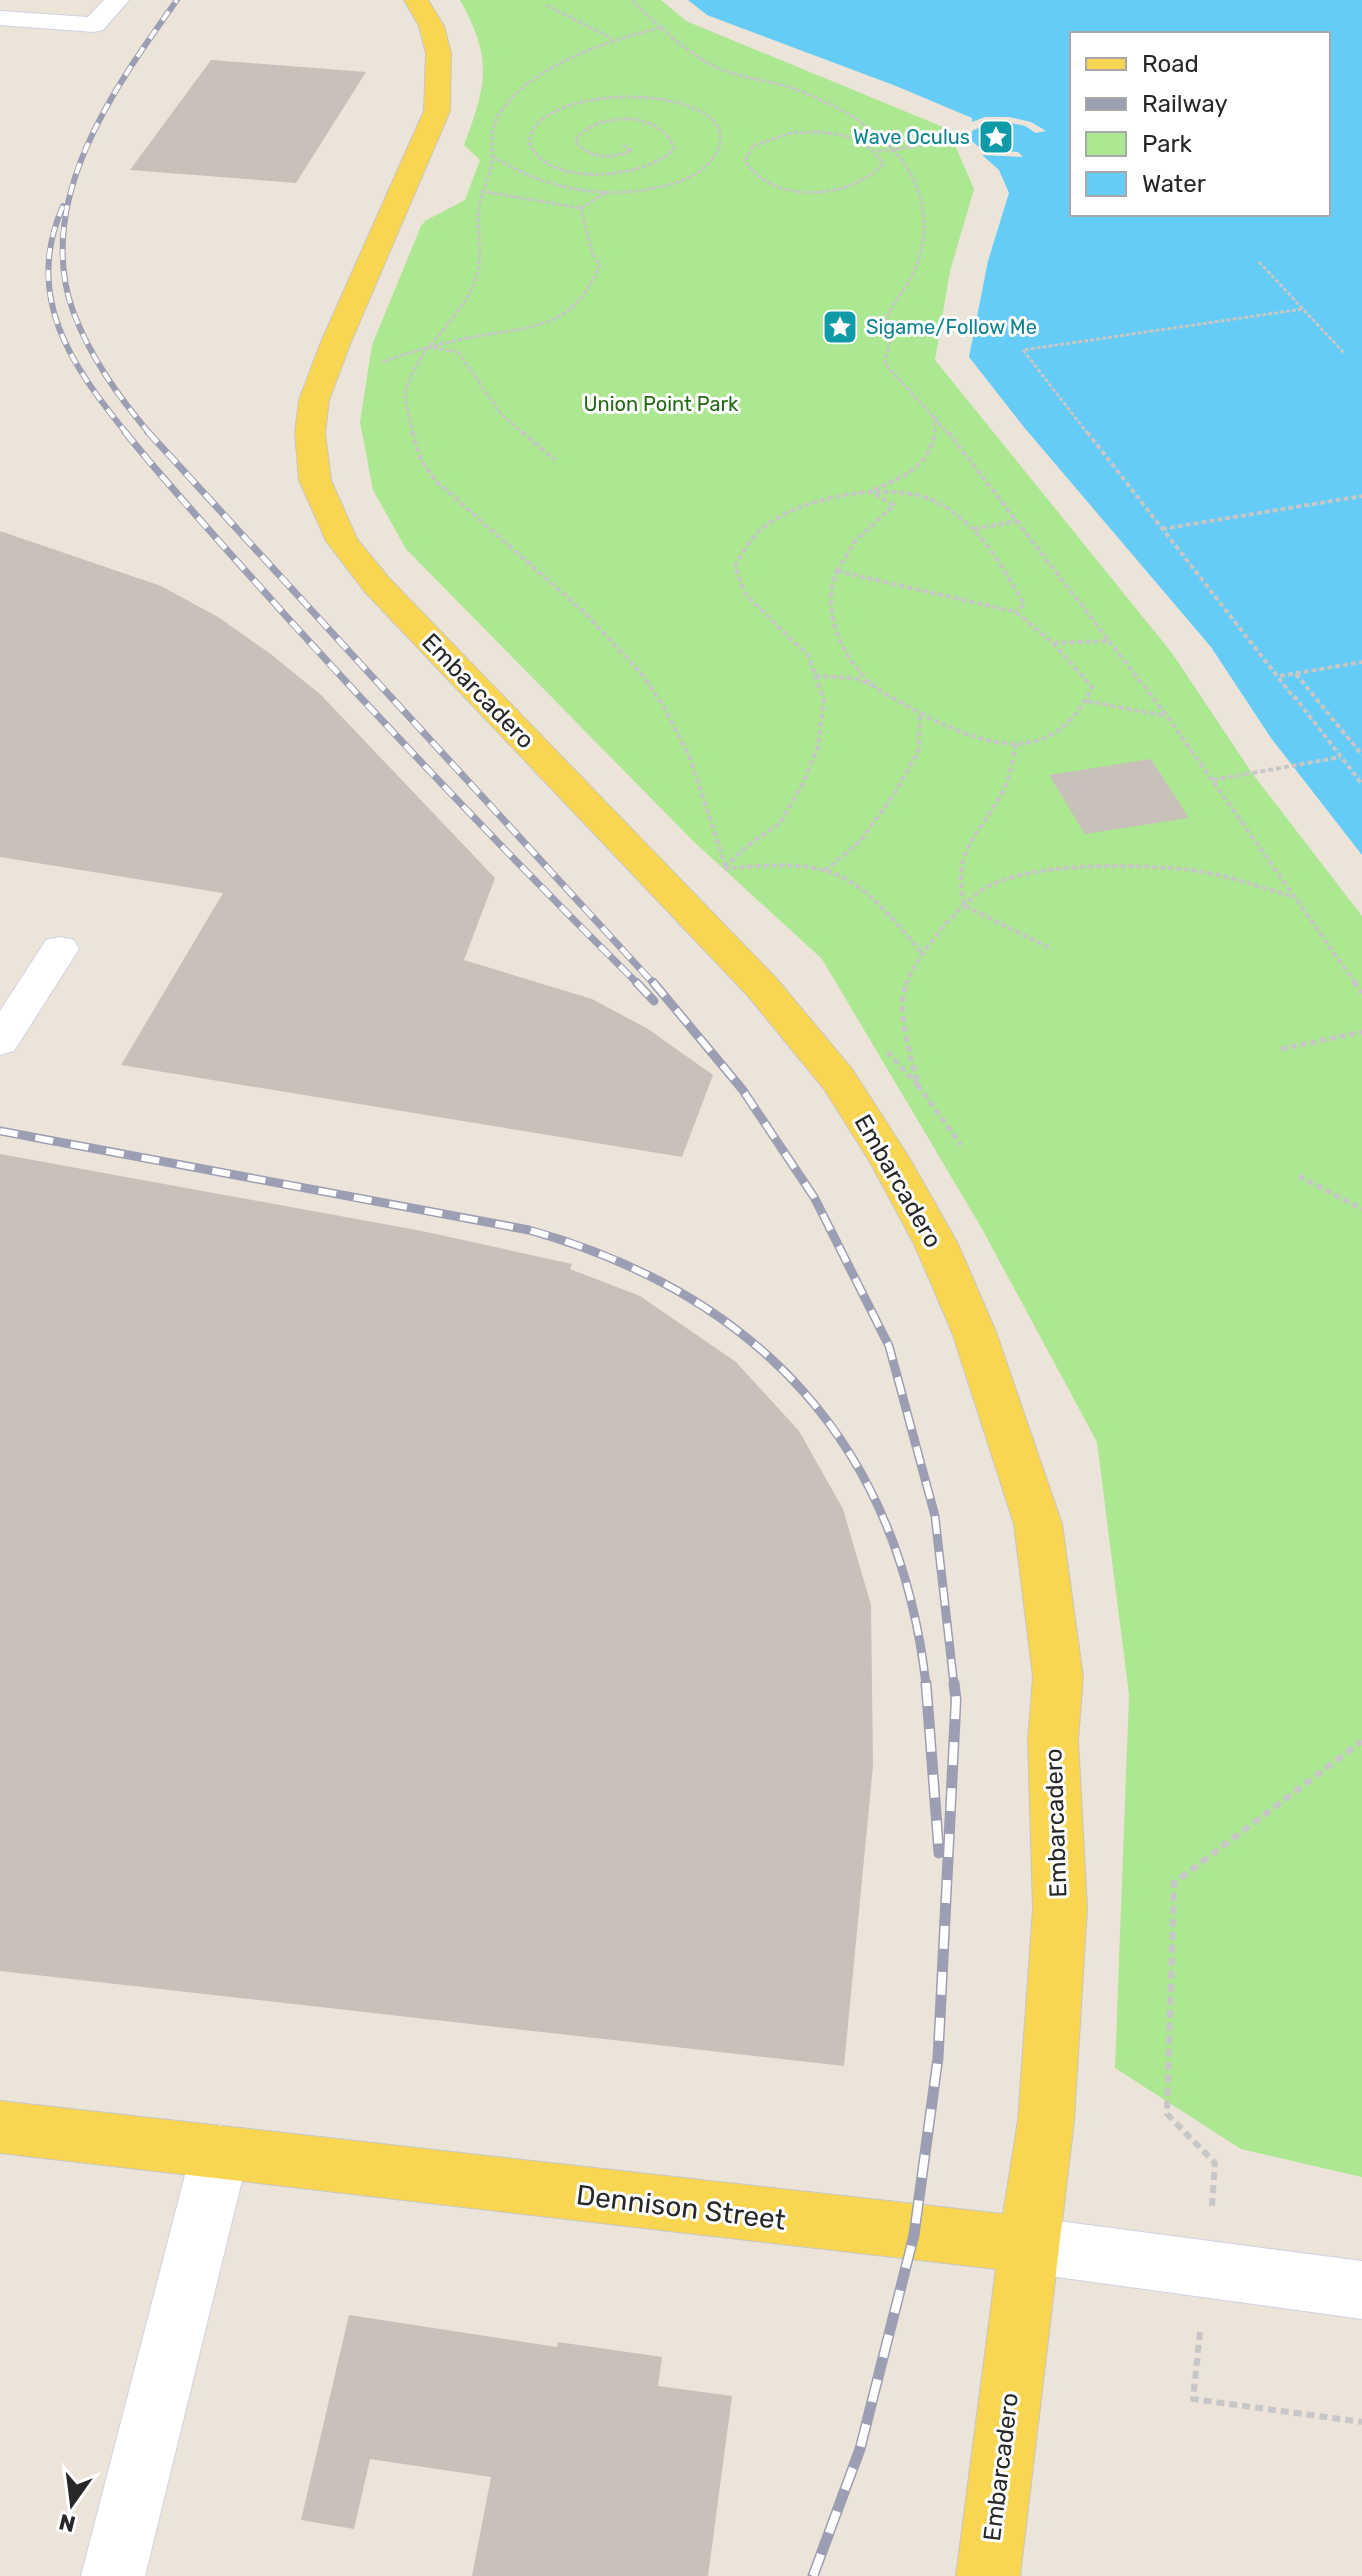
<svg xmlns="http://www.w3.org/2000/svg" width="1362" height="2576" viewBox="0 0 1362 2576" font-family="Rubik,sans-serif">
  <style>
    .green { fill: #ace791 }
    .water { fill: #64ccf6; fill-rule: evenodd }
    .pier { fill: #ece4d9 }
    .building { fill: #c7c1b9 }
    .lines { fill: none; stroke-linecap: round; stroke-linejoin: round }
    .minor-casing { stroke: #ced2e3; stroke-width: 2 }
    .major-casing { stroke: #c7c7c7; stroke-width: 2 }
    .path-far3 { stroke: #c7c7c7; stroke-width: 3; stroke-dasharray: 4 2; stroke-linecap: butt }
    .path-far2 { stroke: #c7c7c7; stroke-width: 4; stroke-dasharray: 5 3; stroke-linecap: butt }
    .path-far1 { stroke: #c7c7c7; stroke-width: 5; stroke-dasharray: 6 4; stroke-linecap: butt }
    .path { stroke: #c7c7c7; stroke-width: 6; stroke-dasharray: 8 5; stroke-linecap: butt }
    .minor { fill: #fff; fill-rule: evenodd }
    .major { fill: #f9d651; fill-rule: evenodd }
    .rail-far3-casing { stroke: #9c9fb4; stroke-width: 6 }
    .rail-far2-casing { stroke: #9c9fb4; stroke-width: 7 }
    .rail-far1-casing { stroke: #9c9fb4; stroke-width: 9 }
    .rail-casing { stroke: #9c9fb4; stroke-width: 11 }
    .rail-far3 { stroke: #fff; stroke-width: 4; stroke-dasharray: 11; stroke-linecap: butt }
    .rail-far2 { stroke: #fff; stroke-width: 5; stroke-dasharray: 14; stroke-linecap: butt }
    .rail-far1 { stroke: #fff; stroke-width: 6; stroke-dasharray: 18; stroke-linecap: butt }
    .rail { stroke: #fff; stroke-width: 8; stroke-dasharray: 23; stroke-linecap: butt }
    .labels { text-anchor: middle; stroke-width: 6; stroke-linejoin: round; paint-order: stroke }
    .far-culture-label { font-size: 20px; fill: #0d838f; stroke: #fff; text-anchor: end }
    .far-park-label { font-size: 20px; fill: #246915; stroke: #fff }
    .street-label { font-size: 24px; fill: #282828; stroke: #fff }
    .near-street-label { font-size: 28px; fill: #282828; stroke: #fff }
  </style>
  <rect width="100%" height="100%" fill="#ece4d9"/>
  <path class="green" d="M460,0H665L951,126L1175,651L1362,912V2177L1241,2149L1115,2068L1129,1695L1097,1442L981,1227L822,959L693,841L406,549L373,490L360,422L372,345L421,226L425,221L465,200L480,160L464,145C487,84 493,59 460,0Z"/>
  <path class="water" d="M665,0H1362V912L1175,651L939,359L978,189L951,126ZM1072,34H1328V214H1072Z"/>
  <path class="pier" d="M661,0H688L707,15L896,86L972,118V122L985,117H1009L1031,122L1046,131L1036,133L1025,126L1006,122L989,123L972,131V141L981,149L1018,152L1023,157L982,155L999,170L1009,193L988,261L969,357L1023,426L1211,647L1271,738L1362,855V916L1252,773L1172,653L935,360L950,271L974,189L948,129L686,21Z"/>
  <g class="building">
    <path d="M211,60L366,72L296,183L130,170Z"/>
    <path d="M0,531L161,586L218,617L272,655L321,695L495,878L464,960L592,999L648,1029L713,1075L682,1157L121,1065L223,893L0,857Z"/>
    <path d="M1151,759L1189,818L1085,834L1049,775Z"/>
    <path d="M0,1154L422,1231L572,1264L570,1269L640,1296L736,1362L799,1431L843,1509L871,1605L873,1766L844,2066L0,1971Z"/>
    <path d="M349,2315L557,2347L558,2342L662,2357L658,2386L732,2396L708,2576H472L491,2477L370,2459L354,2529L301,2520Z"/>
  </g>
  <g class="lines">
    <defs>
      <g id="minor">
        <path d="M104,0H129L103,30L94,32L0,25V11L88,17Z"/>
        <path d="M60,937L74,940L79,949L14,1051L0,1055V1011L46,940Z"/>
        <path d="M220,2125L240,2133L249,2152L145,2576H81L191,2152L200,2133Z"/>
        <path d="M1028,2217L1362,2261V2319L1028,2273L1007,2265L999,2245L1007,2225Z"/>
      </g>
      <path id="major" d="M404,0H428L444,26L451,53L450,111L351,342L329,400L325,433L331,480L357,539L389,578L776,978L852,1069L910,1159L958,1244L996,1332L1062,1524L1083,1677L1078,1740L1087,1908L1074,2121L1020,2576H956L996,2269L0,2153V2101L1003,2214L1018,2121L1033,1908L1028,1740L1033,1677L1014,1524L952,1332L914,1244L870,1162L824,1089L748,996L365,592L326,541L299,480L295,433L299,400L321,342L424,111L426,53L419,26Z"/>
    </defs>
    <use href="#minor" class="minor-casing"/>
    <use href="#major" class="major-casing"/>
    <g class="path-far3">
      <path d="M632,0C657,25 686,53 718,68C741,78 766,80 789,87C850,108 920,149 924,221C925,246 917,269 904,290C899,297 890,307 888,316C886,321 889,328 890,334C890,344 887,354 885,364L949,434"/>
      <path d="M546,5L613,39"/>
      <path d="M816,132C844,134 868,138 883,164C849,200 774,205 745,161L753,146L791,133Z"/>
      <path d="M878,151L922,146"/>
      <path d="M492,156C539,185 589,198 644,190C668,186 699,179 714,157C762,84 535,76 529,142C546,189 646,179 674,149C663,110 595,111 575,141C589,159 611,159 631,151L622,144"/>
      <path d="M481,191L581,208L607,192"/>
      <path d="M1259,262L1345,354"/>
      <path d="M434,348L458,352L501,414L524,434"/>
      <path d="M383,362C412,351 442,343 473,337C532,326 573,330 600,265L592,252L581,208"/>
      <path d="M935,416V434"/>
      <path d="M413,434C411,421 404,405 406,392C412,354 459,321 474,284C485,258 476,234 479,207C482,190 491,176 492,160C493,145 490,131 497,118C526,66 610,40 664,27"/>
      <path d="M1088,434L1023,350L1303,309"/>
    </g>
    <g class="path-far2">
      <path d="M412,432L421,460L435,480L585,613L641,673L663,705L690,758L727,871"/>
      <path d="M522,432L555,460"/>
      <path d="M948,432L1167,716L1356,984"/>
      <path d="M1087,432L1295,699"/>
      <path d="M975,529L1017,521"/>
      <path d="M1162,529L1362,496"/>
      <path d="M837,571L1016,612L1053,643L1092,687C1054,767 990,748 926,716C909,706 889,698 874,686C842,660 820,610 837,571Z"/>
      <path d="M837,571L856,540L894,505L870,491C901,478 929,468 935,432"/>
      <path d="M1054,643L1108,641"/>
      <path d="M1296,674L1362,755"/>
      <path d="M815,676L854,678L874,686"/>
      <path d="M1280,676L1362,662"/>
      <path d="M1294,696L1362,784"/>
      <path d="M1087,701L1166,716"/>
      <path d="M1016,744C1013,758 1011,773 1005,787C983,833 949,849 965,906L1052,949"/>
      <path d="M1213,780L1341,757"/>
      <path d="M725,867L746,847L780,823L801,787L818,747L824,700L808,655L745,594L735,566C744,550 753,534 769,523C810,495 900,478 944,506C983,530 1002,566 1024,604L1016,612"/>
      <path d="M724,868C760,867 801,860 835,874C870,888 898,925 922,953"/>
      <path d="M825,871L861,840L895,793L919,750L920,712"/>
      <path d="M906,984C918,954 955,909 982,890C1025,861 1139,864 1191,870C1224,874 1259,887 1291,896"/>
    </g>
    <g class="path-far1">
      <path d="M1354,982L1362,993"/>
      <path d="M1281,1049L1362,1032"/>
      <path d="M887,1052L918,1085C911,1054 895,1013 907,982"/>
      <path d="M918,1085L961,1145"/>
      <path d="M1299,1176L1362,1209"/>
    </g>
    <g class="path">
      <path d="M1212,2206L1215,2163L1167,2114L1174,1883L1362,1741"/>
      <path d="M1200,2332L1193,2399L1362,2422"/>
    </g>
    <use href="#minor" class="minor"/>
    <use href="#major" class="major"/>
    <defs>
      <g id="rail-far3">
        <path d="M63,206C23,296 71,365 127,434"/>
        <path d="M150,434C118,396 90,357 73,311C33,200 116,85 177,0"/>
      </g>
      <g id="rail-far2">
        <path d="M125,432C176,495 231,554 285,615C400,742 517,864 638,984"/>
        <path d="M148,432L654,984"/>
      </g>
      <g id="rail-far1">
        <path d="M636,982L654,1001"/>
        <path d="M653,982L742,1089L814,1197L889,1346L935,1516L954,1685"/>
        <path d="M0,1131L529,1230C759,1295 899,1445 926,1685"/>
      </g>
      <g id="rail">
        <path d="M926,1683L939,1853"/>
        <path d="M813,2576L860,2449L914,2235L938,2058L956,1700L954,1683"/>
      </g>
    </defs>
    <use href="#rail-far3" class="rail-far3-casing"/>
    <use href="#rail-far2" class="rail-far2-casing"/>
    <use href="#rail-far1" class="rail-far1-casing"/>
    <use href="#rail" class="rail-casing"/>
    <use href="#rail-far3" class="rail-far3"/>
    <use href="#rail-far2" class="rail-far2"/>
    <use href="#rail-far1" class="rail-far1"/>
    <use href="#rail" class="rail"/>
  </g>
  <defs>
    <symbol id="sight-square" viewBox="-11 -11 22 22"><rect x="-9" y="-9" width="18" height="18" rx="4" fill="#0f9aa8" stroke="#fff"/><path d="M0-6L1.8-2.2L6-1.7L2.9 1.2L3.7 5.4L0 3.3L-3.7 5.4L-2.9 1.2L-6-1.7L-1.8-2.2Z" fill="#fff"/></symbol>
  </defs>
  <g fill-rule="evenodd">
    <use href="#sight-square" x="976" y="117" width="40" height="40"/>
    <use href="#sight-square" x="820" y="307" width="40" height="40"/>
  </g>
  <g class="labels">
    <g class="far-culture-label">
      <text x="970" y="144">Wave Oculus</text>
      <text x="866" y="334" text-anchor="start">Sigame/Follow Me</text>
    </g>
    <g class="far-park-label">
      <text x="661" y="411">Union Point Park</text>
    </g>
    <g class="street-label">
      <text transform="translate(478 691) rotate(46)" y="8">Embarcadero</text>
      <text transform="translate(898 1181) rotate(60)" y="8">Embarcadero</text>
      <text transform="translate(1056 1823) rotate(-92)" y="8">Embarcadero</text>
      <text transform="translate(1001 2467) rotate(-83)" y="8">Embarcadero</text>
    </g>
    <g class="near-street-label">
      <text transform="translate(681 2207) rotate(7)" y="10">Dennison Street</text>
    </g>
  </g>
  <rect x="1070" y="32" width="260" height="184" fill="#ffffff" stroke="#a9a9a9" stroke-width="2"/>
  <rect x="1086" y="58" width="40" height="12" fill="#f9d651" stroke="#a9a9a9" stroke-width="2"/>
  <text x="1142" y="72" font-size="24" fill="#282828">Road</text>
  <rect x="1086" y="98" width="40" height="12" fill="#9c9fb4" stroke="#a9a9a9" stroke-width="2"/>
  <text x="1142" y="112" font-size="24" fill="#282828">Railway</text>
  <rect x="1086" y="132" width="40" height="24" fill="#ace791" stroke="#a9a9a9" stroke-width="2"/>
  <text x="1142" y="152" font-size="24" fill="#282828">Park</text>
  <rect x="1086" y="172" width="40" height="24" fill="#64ccf6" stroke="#a9a9a9" stroke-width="2"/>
  <text x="1142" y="192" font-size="24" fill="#282828">Water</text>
  <g transform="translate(72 2504) rotate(194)" stroke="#ffffff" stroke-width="6" paint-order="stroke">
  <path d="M0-6L14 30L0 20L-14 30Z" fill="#282828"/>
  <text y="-12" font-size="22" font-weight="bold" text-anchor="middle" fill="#282828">N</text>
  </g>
</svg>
